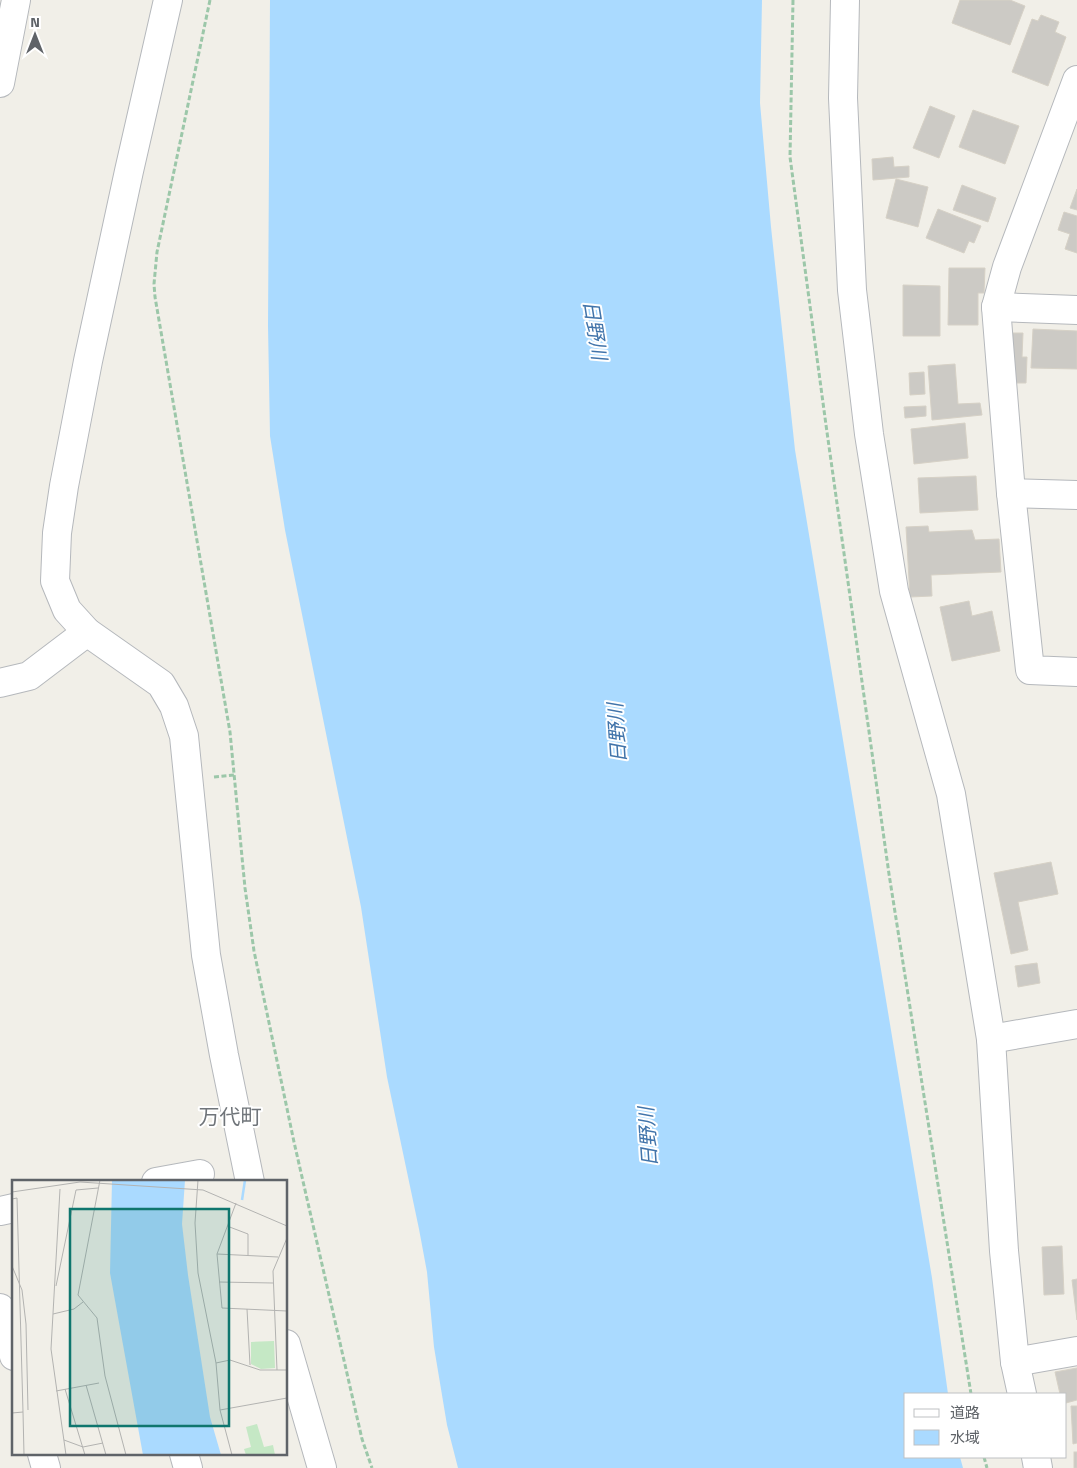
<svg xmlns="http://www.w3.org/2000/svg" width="1077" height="1468" viewBox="0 0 1077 1468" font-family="'Titillium Web','Noto Sans JP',sans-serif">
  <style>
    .water { fill: #aadaff }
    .building { fill: #cccac5; stroke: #d6d1c6 }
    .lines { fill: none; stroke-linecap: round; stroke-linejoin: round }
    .minor-casing { stroke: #b5b8bc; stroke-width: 30 }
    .path { stroke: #9cc7a9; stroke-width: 3; stroke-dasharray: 5 2.5; stroke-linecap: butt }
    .minor { stroke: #fff; stroke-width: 28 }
    .labels { text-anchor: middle; stroke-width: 4; stroke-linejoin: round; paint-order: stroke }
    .water-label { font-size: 20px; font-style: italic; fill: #4174aa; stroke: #fff }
    .quarter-label { font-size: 21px; fill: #70757a; stroke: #fff }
    .inset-river { fill: none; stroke: #aadaff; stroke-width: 2.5 }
    .inset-road { fill: none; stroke: #b3b3b1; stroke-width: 1 }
    .view { fill: #0f766e; fill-opacity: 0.15; stroke: #0f766e; stroke-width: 2.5 }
    .inset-edge { fill: none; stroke: #5f6368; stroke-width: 2.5 }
  </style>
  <rect width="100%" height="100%" fill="#f1efe8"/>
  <path class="water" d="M270,0H762L760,103L771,227L795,450L932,1278L948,1394H906V1457H960L963,1468H458L447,1425L434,1347L427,1272L419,1229L387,1077L361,907L285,530L270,436L268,326Z"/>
  <g class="building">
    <path d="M960,0H1010L1025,6L1010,45L952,23Z"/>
    <path d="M1041,15L1059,22L1055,32L1066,37L1048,86L1012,72L1032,19L1038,21Z"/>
    <path d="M930,106L955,116L939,158L913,148Z"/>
    <path d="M973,110L1019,126L1005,164L959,147Z"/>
    <path d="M893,157L894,167L909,166V177L873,180L872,159Z"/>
    <path d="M896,179L928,187L918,227L886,218Z"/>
    <path d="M962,185L996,198L988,222L953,210Z"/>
    <path d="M1077,189V210L1070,208Z"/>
    <path d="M938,209L981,226L974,243L969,241L964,253L926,238Z"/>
    <path d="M1064,212L1077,216V253L1065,249L1070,234L1058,230Z"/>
    <path d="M949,268H985L984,293H978V325H948Z"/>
    <path d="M903,285L940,286V336H903Z"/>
    <path d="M1033,329L1077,331V369L1031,368Z"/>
    <path d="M1012,333H1023L1022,357H1027L1026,383H1010Z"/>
    <path d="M955,364L958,404L980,403L982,415L932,420L928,366Z"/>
    <path d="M924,372L925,394L910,395L909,373Z"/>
    <path d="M926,406V416L905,418L904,407Z"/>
    <path d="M965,423L968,458L914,464L911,429Z"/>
    <path d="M976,476L978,510L920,513L918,478Z"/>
    <path d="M928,526L929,532L972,530L975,540L999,539L1001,572L931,575L932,596L910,597L906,527Z"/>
    <path d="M969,601L972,616L992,611L1000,651L952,661L940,607Z"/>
    <path d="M1051,862L1058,894L1018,902L1028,950L1011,954L994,873Z"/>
    <path d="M1037,963L1040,983L1018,987L1015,966Z"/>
    <path d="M1062,1246L1064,1294L1044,1295L1042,1247Z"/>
    <path d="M1077,1279V1320L1072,1280Z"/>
    <path d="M1077,1368V1400L1066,1403V1394H1060L1055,1372Z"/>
    <path d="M1071,1406H1077V1443L1073,1444Z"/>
    <rect x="1074" y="1452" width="3" height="16"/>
  </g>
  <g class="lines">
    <defs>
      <g id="minor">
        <path d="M168,0L129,171L88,361L64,486L57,533L55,581L67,610L87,632L161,684L174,706L184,736L206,955L224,1055L250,1182"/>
        <path d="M845,0L843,98L852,290L869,434L894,591L951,794L991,1039L1004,1251L1015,1362L1022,1394"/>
        <path d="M1077,80L1007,267L996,307L1011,493L1030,670L1077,672"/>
        <path d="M0,83L16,0"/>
        <path d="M996,307L1077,310"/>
        <path d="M1011,493L1077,495"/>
        <path d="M0,683L29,676L87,632"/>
        <path d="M991,1039L1077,1024"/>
        <path d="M156,1182L200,1174"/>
        <path d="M0,1211L14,1208"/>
        <path d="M0,1308L14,1356"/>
        <path d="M286,1344L322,1468"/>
        <path d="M1015,1362L1077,1351"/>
        <path d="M42,1454L46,1468"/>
        <path d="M184,1454L188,1468"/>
        <path d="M1036,1457L1038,1468"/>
      </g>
    </defs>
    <use href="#minor" class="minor-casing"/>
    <g class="path">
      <path d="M210,0L157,252L154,284L155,297L230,732L245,888L254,951L294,1142L362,1439L372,1468"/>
      <path d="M793,0L790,157L826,425L889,874L971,1394"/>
      <path d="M214,777L234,775"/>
      <path d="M984,1457L987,1468"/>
    </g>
    <use href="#minor" class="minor"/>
  </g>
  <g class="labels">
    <g class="water-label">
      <text transform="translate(595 330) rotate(81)" y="7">日野川</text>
      <text transform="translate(617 733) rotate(-94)" y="7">日野川</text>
      <text transform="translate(648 1137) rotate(-94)" y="7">日野川</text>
    </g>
    <g class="quarter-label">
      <text x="230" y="1124">万代町</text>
    </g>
  </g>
  <g transform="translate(12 1180)">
    <rect width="275" height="275" fill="#f1efe8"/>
    <path d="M262,161L263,188L249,189L239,184V162ZM245,244L252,267L261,265L263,275H234L232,269L239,267L234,247Z" fill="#c5e8c5"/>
    <path d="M100,0H173L170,44L176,95L198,237L209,275H131L98,93Z" fill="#aadaff"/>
    <path class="inset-river" d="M230,20L233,0"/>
    <path class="inset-road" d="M88,0L66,115L85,138L93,196L114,275M186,0L183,43L186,93L204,183L208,230L220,275M48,9L39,169L54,275M0,12L68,2L191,10L275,46M0,19L5,18L11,232L0,233M224,23L205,74L210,128L275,131M215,46L236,54V76M205,74L266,77M0,86L10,110L14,144L16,230M207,102L261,103M44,106L64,10L86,8M235,129L238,185M41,134L62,129L71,122M204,183L218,180L248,190H275M265,190L261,91L275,58M74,205L94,275M53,209L73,275M44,211L87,203M208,230L275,218M11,232L12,275M52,260L71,267L91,263"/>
    <path class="view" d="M58,29H217V246H58Z"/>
    <rect width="275" height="275" class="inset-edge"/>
  </g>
  <rect x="904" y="1393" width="162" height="65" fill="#ffffff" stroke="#bfc1c3"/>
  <rect x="914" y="1409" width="25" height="8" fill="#ffffff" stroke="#bfc1c3"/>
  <text x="950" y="1418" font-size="15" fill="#5f6368">道路</text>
  <rect x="914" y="1430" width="25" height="15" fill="#aadaff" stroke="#bfc1c3"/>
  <text x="950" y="1443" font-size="15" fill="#5f6368">水域</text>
  <g transform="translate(35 35)" stroke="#ffffff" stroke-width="4" paint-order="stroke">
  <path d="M0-4L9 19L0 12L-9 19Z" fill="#5f6368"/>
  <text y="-8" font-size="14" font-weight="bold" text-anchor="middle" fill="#5f6368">N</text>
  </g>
</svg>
